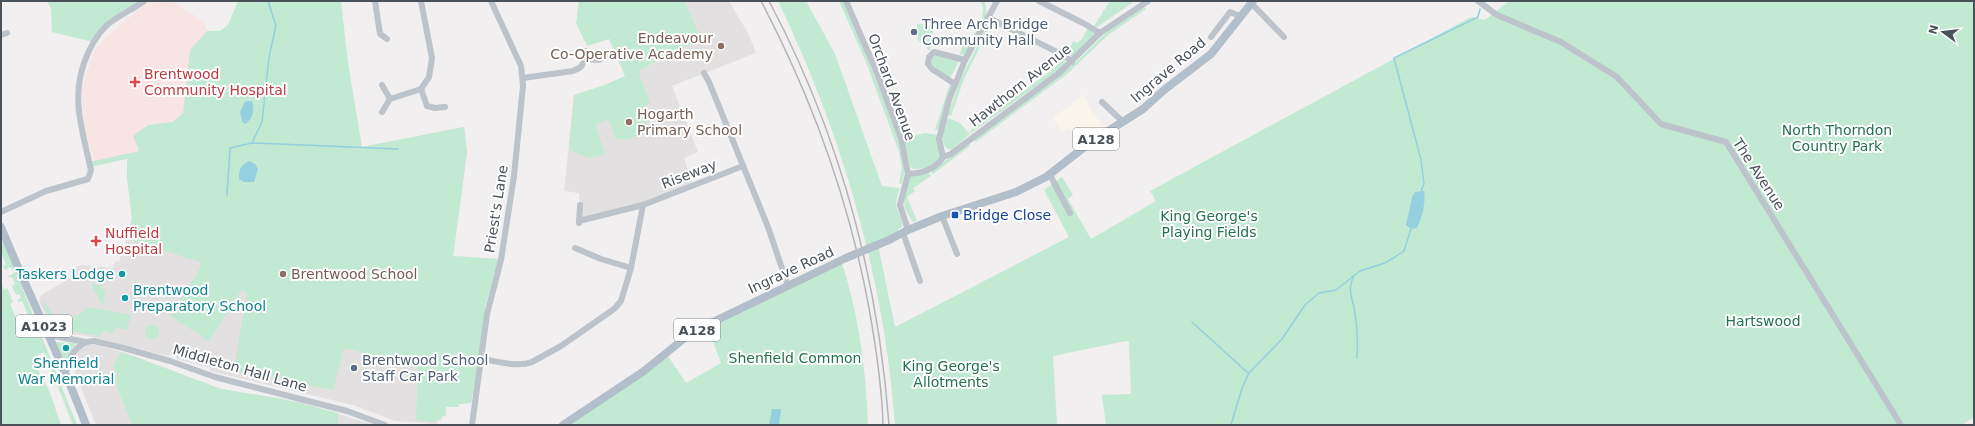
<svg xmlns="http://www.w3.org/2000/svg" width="1975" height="426" viewBox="0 0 1975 426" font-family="'DejaVu Sans',sans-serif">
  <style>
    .commercial { fill: #faf5ea }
    .education { fill: #e2e0e0 }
    .medical { fill: #f8e4e2 }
    .green { fill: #c2e9d2 }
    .water { fill: #95d0e1 }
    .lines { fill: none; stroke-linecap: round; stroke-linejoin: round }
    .stream { stroke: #95d0e1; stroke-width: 1.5 }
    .minor { stroke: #bcc3ca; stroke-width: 6 }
    .major { stroke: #b2beca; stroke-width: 8 }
    .rail { stroke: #b2b4b8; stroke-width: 1.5 }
    .major-bridge { stroke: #b2beca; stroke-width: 8 }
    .service-dot { fill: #5c6f8a; stroke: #fff; stroke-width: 1.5 }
    .education-dot { fill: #8d6e63; stroke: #fff; stroke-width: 1.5 }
    .health-dot { fill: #e0444e; stroke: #fff; stroke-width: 1.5 }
    .transit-dot { fill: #1a4fb4; stroke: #fff; stroke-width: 1.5 }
    .culture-dot { fill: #0f9aa8; stroke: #fff; stroke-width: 1.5 }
    .labels { text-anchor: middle; stroke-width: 4; stroke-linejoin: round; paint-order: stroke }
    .shield { fill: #fff; stroke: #80868c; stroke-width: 1 }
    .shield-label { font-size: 13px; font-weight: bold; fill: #49525a }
    .service-label { font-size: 14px; fill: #4e5e75; stroke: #fff; text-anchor: start }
    .education-label { font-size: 14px; fill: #785e54; stroke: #fff; text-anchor: start }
    .street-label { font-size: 14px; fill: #49525a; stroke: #fff }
    .health-label { font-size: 14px; fill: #be3a42; stroke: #fff; text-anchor: start }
    .park-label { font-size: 14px; fill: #22724b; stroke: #fff }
    .transit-label { font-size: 14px; fill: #164399; stroke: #fff; text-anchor: start }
    .culture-label { font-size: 14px; fill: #0d838f; stroke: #fff; text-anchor: end }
  </style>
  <rect width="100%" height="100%" fill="#f1efef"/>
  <path class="commercial" d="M1083,94L1091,109L1104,127L1082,145L1069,128L1062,132L1052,117L1070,106Z"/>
  <g class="education">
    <path d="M685,1H729L748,33L756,53L672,86L698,152L684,158L693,185L649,202L579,221L580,205L579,193L564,191L574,95L605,85L662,60L701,39Z"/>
    <path d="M464,127L467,152L453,256L499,259L485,306L482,340L471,403L459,404V407H446V415H443L441,421H437V424L395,421L353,405L210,371V368L177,359L175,356L169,355L167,356L94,337L57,332L50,325L39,301L41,295L72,277L69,269L83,265L113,268L115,261L119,262L132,219L127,177L362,147Z"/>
    <path d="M86,345H98L134,356L221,389L304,403L374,425H96L73,368L76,356L79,350Z"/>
  </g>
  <path class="medical" d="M149,1H173L205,23L207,31L190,50L183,113L173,122L148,125L133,136L139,151L94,161L84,125L82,89L93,54L104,39Z"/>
  <g class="green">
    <path d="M47,1H144L118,17L93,42L52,32L51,9Z"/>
    <path d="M238,1H341L348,63L362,147L464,127L467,152L453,256L499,259L485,306L482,340L471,403L459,404V407H446V415L433,422L416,420L418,369L412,364L390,362L385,359L344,348L333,390L234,370L247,293L242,289L209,341L170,316L201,267L200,262L126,238L132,219L127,177V159L90,167L89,162L139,151L133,136L148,125L173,122L183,113L190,50L207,31H220L228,25Z"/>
    <path d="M579,1H685L701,39L638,71L650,103L642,108L649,131L629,139H616L608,119L595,125L605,154L590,158L569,150L574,95L605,85L625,76L609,39L587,46L576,23Z"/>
    <path d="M778,1H806L835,54L882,186L900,188C898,194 895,201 897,208C898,214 903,219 902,227L898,229L900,236L878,245L895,327L1069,237L1044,190L1062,177L1073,195L1068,199L1091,239L1156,201L1150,191L1471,17L1485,20L1509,1H1974V417L1962,425H1106L1102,395L1131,394L1129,342L1126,341L1053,356L1057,425H895C884,277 842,134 778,1Z"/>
    <path d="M839,1H843L863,45L899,140L905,168L902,184L899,183L902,169L899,152L866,62Z"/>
    <path d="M981,1H984C993,17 973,40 966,55H963L960,54L963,42L968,45C974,33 989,15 981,1Z"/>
    <path d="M1110,1H1131L1132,3L1097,27L1094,26Z"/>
    <path d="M1144,7L1146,9L1108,35L1067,74L976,142L974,139L1073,65L1108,31Z"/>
    <path d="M992,23L964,79L951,116L948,115L961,78L988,25Z"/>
    <path d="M917,24L934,25L930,51L918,40Z"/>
    <path d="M1088,28L1095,33V35L1073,57L1068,54L1073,41L1077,43L1082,39Z"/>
    <path d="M1054,53L1065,59L1064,66L971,133L970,131L1056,67L1058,58Z"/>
    <path d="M932,55L960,59L950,78L931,64Z"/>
    <path d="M950,83L951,87L938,130H935Z"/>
    <path d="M948,118L960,123L970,134L951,150L948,149C938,141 945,128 948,118Z"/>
    <path d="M925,133L938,135L940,158L928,168L913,169L910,166L903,138Z"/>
    <path d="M968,144L970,146L933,174L931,171Z"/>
    <path d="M929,173L931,176L913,188L915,191L907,197L917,221L913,222L905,209L904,200L909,178L912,175Z"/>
    <path d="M4,242L77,425H73L44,352L32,358L50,393L61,425H1V283L4,290L7,288L13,302L10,304L21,329L25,327L27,333L31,332L29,326L32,324L22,301L18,302V300L21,298L19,294L16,295L12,286L15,284L12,277H7L14,273L11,267L5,270L3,266L6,264L1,252V243Z"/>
    <path d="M841,261C859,313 866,370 868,425H563L666,353L686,383L721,363L707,325Z"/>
    <path d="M94,284L102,285V288L106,291L103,304L101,303L92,285Z"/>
    <path d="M46,303L57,324L85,311L84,309L88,307L131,315L127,330L115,327L113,334L103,331L98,338L96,335L55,329L42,304Z"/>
    <circle cx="152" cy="332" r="7"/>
    <path d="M54,342L76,343L65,363Z"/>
    <path d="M122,352L221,389L283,399L338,413V425H132L114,379L118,377L113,365Z"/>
  </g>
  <g class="water">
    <path d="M248,101H252C255,110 253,117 246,124L242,122L240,112L245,102Z"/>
    <path d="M249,161L255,164L258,169L254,182H244L239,179C239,169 240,166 249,161Z"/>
    <path d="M1424,191C1426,202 1422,218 1417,228L1411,229L1406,225L1412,197L1415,192Z"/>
    <path d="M772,409H781L779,425H769Z"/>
  </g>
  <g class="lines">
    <g class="stream">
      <path d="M252,143L262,122L269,57L276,26L268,1"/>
      <path d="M1421,191L1424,184L1421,160L1394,58L1478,17L1480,9"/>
      <path d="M227,195L230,148L252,143L398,149"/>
      <path d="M1354,276C1347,289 1352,298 1355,312C1357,327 1358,343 1357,358"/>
      <path d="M1192,322L1248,373"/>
      <path d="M1231,425L1242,388L1249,373L1282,339L1305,305L1319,293L1336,290L1360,271L1385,263L1395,257L1404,251L1411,229"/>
    </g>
    <g class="minor">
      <path d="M375,1L380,34L387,39"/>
      <path d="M846,1L875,68L901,138L908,174L900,205L908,230"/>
      <path d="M1039,1L1083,23L1100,33"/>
      <path d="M1478,1L1497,15L1561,42L1617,77L1661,124L1726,142L1901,425"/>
      <path d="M1251,3L1284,37"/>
      <path d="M989,18L1065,56L1072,62"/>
      <path d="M1,35L7,33"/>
      <path d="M1211,37L1230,12L1240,16"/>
      <path d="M585,51V59"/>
      <path d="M704,73L709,82L768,227L788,286"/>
      <path d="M523,78L573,71L581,67L585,59L599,60L608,54"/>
      <path d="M955,84L932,69L928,64L929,57L934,52L965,60"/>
      <path d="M382,85L390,99"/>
      <path d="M421,89L427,106L435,108L445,107"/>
      <path d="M1102,102L1123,122"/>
      <path d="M382,112L390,99L421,89L429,77L432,58L421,1"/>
      <path d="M943,157L951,154L1059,73L1100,33L1148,1"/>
      <path d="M908,174C922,173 935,170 943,157L939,139L949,100L965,60L997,1"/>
      <path d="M1050,175L1070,213"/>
      <path d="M1,212L46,191L88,179L91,170C83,133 71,100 84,63C89,49 96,36 106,26C117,16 132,10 144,1"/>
      <path d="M942,216L957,254"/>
      <path d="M579,221L643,205L743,166"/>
      <path d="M579,223L580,205"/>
      <path d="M903,233L920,281"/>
      <path d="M575,248L601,259L631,268"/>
      <path d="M48,335L86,342L94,341L120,347L170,361L215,377L347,411L385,425"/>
      <path d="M482,359C497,361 517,368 532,362L561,346L614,309L621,301L631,268L643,205"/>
      <path d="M66,372C69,358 74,348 86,342"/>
      <path d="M472,425L487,314L501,260L514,176L523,86L521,66L491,1"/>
    </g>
    <g class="major">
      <path d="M1,227C28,294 61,357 86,425"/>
      <path d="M889,240L908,230L942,216L1016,192L1046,177L1091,142L1143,109L1164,90L1211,54L1253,1"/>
      <path d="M563,425L644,371L692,332L846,258"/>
    </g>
    <g class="rail">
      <path d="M761,1C812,98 849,200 869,308C876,347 882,386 883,425"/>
      <path d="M769,1C839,133 878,276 889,425"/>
    </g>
    <path class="major-bridge" d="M846,258L889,240"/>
  </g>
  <g class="service-dot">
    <circle cx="914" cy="32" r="4"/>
    <circle cx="354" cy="368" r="4"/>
  </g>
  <g class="education-dot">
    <circle cx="721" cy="46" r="4"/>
    <circle cx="629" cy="122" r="4"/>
    <circle cx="283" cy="274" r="4"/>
  </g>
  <g class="health-dot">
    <path d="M133 76h4v4h4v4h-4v4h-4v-4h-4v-4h4z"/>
    <path d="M94 235h4v4h4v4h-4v4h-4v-4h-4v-4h4z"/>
  </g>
  <rect class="transit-dot" x="951" y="211" width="8" height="8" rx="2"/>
  <g class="culture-dot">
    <circle cx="122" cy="274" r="4"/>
    <circle cx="125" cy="298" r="4"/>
    <circle cx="66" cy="348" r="4"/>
  </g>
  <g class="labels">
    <g class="shield">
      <rect x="1073" y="128" width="46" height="22" rx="3"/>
      <rect x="16" y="315" width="56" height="22" rx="3"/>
      <rect x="674" y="319" width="46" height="22" rx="3"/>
    </g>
    <g class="shield-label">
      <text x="1096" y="144">A128</text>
      <text x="44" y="331">A1023</text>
      <text x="697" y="335">A128</text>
    </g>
    <g class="service-label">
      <text x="922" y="29">Three Arch Bridge<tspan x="922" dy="16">Community Hall</tspan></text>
      <text x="362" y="365">Brentwood School<tspan x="362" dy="16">Staff Car Park</tspan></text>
    </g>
    <g class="education-label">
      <text x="713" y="43" text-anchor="end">Endeavour<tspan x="713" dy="16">Co-Operative Academy</tspan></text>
      <text x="637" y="119">Hogarth<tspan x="637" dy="16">Primary School</tspan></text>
      <text x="291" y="279">Brentwood School</text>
    </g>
    <g class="street-label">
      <text transform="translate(1168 70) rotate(-40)" y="5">Ingrave Road</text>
      <text transform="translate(1020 85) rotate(-38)" y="5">Hawthorn Avenue</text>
      <text transform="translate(892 87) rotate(70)" y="5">Orchard Avenue</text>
      <text transform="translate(689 174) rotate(-21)" y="5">Riseway</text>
      <text transform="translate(1759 174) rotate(57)" y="5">The Avenue</text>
      <text transform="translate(496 209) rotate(-81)" y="5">Priest's Lane</text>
      <text transform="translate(791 270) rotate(-25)" y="5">Ingrave Road</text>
      <text transform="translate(240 368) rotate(16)" y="5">Middleton Hall Lane</text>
    </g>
    <g class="health-label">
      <text x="144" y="79">Brentwood<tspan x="144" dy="16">Community Hospital</tspan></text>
      <text x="105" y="238">Nuffield<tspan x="105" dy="16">Hospital</tspan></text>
    </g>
    <g class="park-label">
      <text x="1837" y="135">North Thorndon<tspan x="1837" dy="16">Country Park</tspan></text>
      <text x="1209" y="221">King George's<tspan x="1209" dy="16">Playing Fields</tspan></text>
      <text x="1763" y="326">Hartswood</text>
      <text x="795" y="363">Shenfield Common</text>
      <text x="951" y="371">King George's<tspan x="951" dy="16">Allotments</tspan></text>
    </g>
    <g class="transit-label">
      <text x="963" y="220">Bridge Close</text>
    </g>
    <g class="culture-label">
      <text x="114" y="279">Taskers Lodge</text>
      <text x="133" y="295" text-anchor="start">Brentwood<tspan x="133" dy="16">Preparatory School</tspan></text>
      <text x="66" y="368" text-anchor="middle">Shenfield<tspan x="66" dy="16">War Memorial</tspan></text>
    </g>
  </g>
  <rect width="1975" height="426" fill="none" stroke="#49525a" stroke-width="4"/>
  <g transform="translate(1943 32) rotate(285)" stroke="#ffffff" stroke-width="3" paint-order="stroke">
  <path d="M0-3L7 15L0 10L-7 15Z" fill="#49525a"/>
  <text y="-6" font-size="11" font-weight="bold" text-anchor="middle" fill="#49525a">N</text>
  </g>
</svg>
